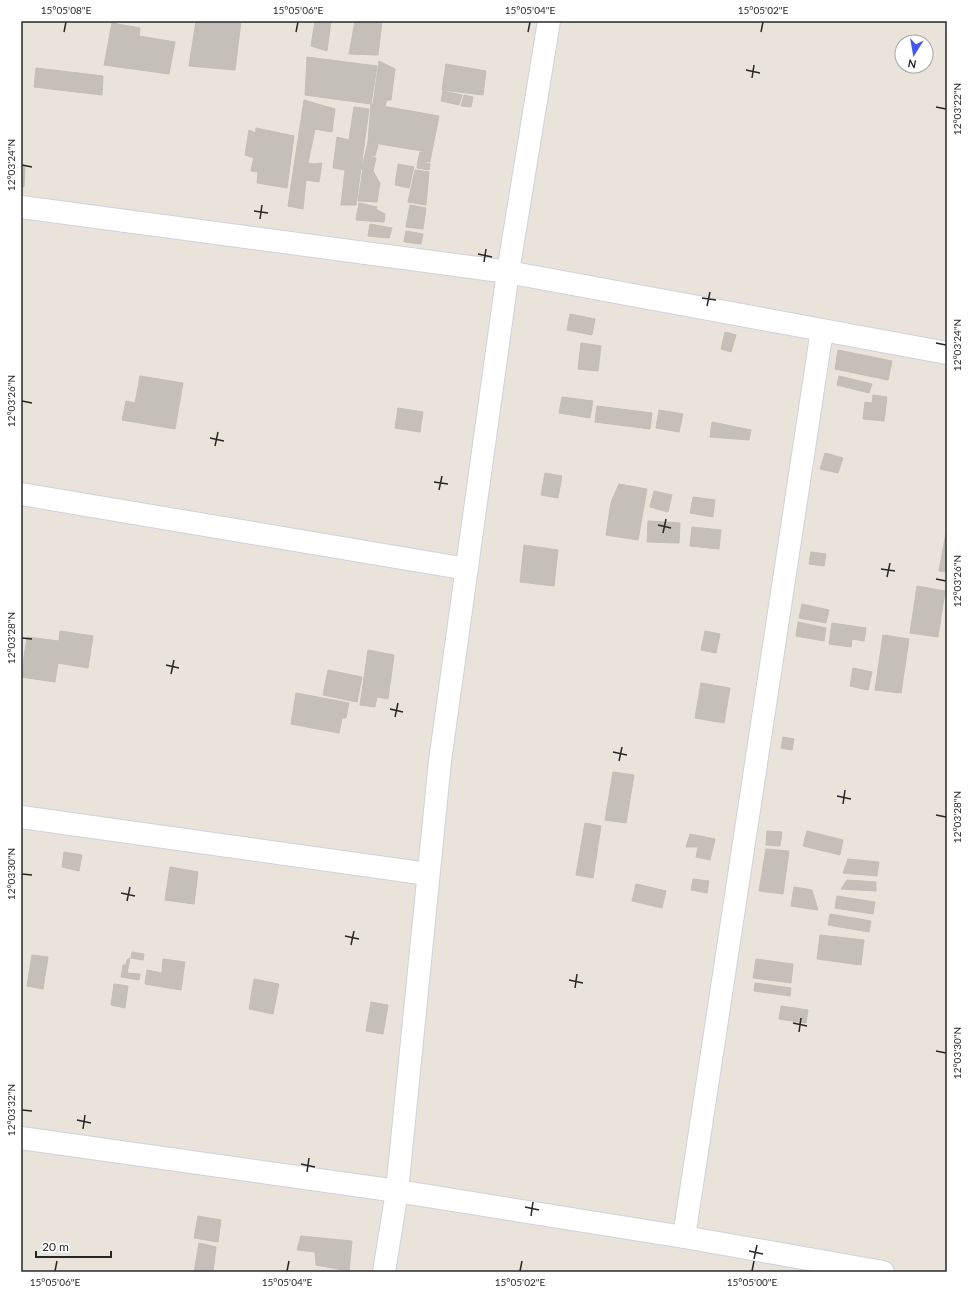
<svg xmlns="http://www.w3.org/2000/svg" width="968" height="1293" viewBox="0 0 968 1293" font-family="Lato,sans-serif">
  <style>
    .building { fill: #c4c0b9; stroke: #c3bfb4 }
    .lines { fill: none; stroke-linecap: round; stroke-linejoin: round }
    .minor-casing { stroke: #cfd1df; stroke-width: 24 }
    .minor { stroke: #fff; stroke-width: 22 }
    .ticks { fill: none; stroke: #272727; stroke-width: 1.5 }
    .neatline { fill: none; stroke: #272727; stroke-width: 1.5 }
    .ticks-label { font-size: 10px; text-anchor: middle; fill: #272727 }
  </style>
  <rect width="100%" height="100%" fill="#e9e3d9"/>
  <g class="building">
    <path d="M196,21H241L235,70L189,66Z"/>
    <path d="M315,21H331L327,51L311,46Z"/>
    <path d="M355,21H382L378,55L349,54Z"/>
    <path d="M112,23L140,28L139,36L175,42L169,74L104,65Z"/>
    <path d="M307,57L377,66L371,104L305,95Z"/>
    <path d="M379,61L395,69L391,100H387L385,106L373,104Z"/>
    <path d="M446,64L486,71L483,95L442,90Z"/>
    <path d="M36,68L103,76L102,95L34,87Z"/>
    <path d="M443,91L462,95L459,105L441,101Z"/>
    <path d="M464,95L473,97L471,107L461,106Z"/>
    <path d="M304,100L335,109L332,132L315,129L308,163L314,164L322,163L319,182L306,180L303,209L288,206Z"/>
    <path d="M371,104L439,116L432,151L416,150L368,142Z"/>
    <path d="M354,107L369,109L356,205H341L345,170L333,168L337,137L349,140Z"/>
    <path d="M256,128L294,136L291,158L255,151Z"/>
    <path d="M249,130L256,133L254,158L245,155Z"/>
    <path d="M368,142L378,145L375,156L365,155Z"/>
    <path d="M255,151L291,158L287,188L257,183L258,172L251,171Z"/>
    <path d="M432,151L430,162L418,161L420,152Z"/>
    <path d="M365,155L376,158L373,171L361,169Z"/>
    <path d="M418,161L430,164L429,170L417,168Z"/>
    <path d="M398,164L414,167L409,188L395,185Z"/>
    <path d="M21,166L25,167L24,187L21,186Z"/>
    <path d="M363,169L373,171L380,183L377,202L358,201Z"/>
    <path d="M415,170L429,172L426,205L408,202Z"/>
    <path d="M359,203L377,207L376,209L385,214L384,222L356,220Z"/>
    <path d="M410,205L426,208L423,229L406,227Z"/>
    <path d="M370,224L392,228L389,238L368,236Z"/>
    <path d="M406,231L423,234L421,244L404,242Z"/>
    <path d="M570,314L595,319L592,335L567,330Z"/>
    <path d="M725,332L736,335L731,352L721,349Z"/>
    <path d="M581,343L601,346L598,371L578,369Z"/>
    <path d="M838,350L892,361L888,380L835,369Z"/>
    <path d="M140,376L183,383L175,429L122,420L126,401L135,403Z"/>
    <path d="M839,376L872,384L869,393L837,385Z"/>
    <path d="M873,395L887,397L884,421L863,419L865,402L872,403Z"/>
    <path d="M562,397L593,401L590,418L559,413Z"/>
    <path d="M597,406L652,413L650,429L595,422Z"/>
    <path d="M398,408L423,412L420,432L395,428Z"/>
    <path d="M659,410L683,414L679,432L656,428Z"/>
    <path d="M712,422L751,430L749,440L710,437Z"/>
    <path d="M825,453L843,458L838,473L820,469Z"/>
    <path d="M545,473L562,476L558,498L541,495Z"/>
    <path d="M619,484L647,489L638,540L606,535L611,502Z"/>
    <path d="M654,491L672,495L668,512L650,507Z"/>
    <path d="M693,497L715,500L713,517L690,513Z"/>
    <path d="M648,521L680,523L679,543L647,542Z"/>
    <path d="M692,527L721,530L719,549L690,546Z"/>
    <path d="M946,533L947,534V572L939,571Z"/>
    <path d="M524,545L558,550L554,586L520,582Z"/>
    <path d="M811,552L826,554L824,566L809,564Z"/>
    <path d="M917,586L945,591L938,637L910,633Z"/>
    <path d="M802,604L829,610L826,623L799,618Z"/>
    <path d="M798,622L826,628L824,641L796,636Z"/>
    <path d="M832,623L866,628L864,641L852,639L851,647L829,644Z"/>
    <path d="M60,631L93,636L88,668L58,663L55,682L21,677L27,637L59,641Z"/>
    <path d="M705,631L720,634L716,653L701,650Z"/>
    <path d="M883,635L909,639L901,693L875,690Z"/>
    <path d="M368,650L394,655L388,699L377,697L375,707L360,705Z"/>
    <path d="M853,668L872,672L868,690L850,686Z"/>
    <path d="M328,670L362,677L357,702L323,695Z"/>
    <path d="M701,683L730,688L724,723L695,718Z"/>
    <path d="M296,693L349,703L346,718H342L339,733L291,724Z"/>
    <path d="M783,737L794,739L792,750L781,748Z"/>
    <path d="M613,772L634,775L626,823L605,820Z"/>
    <path d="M585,823L601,826L593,878L576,875Z"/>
    <path d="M767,831L782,832L780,846L766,845Z"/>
    <path d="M807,831L843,840L840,855L803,846Z"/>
    <path d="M690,834L715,839L710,860L696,857L698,847H686Z"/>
    <path d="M766,849L789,851L783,894L759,891Z"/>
    <path d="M64,852L82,855L79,871L62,867Z"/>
    <path d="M848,859L879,862L877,876L843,873Z"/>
    <path d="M170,867L198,872L194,904L165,900Z"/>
    <path d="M693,879L709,881L707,893L691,890Z"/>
    <path d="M847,880L876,882V891L841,889Z"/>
    <path d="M636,884L666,891L662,908L632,901Z"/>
    <path d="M794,887L812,890L818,910L791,906Z"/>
    <path d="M837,896L875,902L873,914L835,908Z"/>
    <path d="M830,914L871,921L869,932L828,925Z"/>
    <path d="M820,935L864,940L861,965L817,959Z"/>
    <path d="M132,952L144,954L143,960L131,958Z"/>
    <path d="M32,955L48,957L43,989L27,986Z"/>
    <path d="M130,958L127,973L140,974L139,980L121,977L123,965H126L127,960Z"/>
    <path d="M163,959L185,962L181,990L145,984L147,970L162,973Z"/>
    <path d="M756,959L793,964L791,983L753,978Z"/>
    <path d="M254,979L279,984L273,1014L249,1009Z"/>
    <path d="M755,983L791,988L790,996L754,991Z"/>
    <path d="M114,984L128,986L125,1008L111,1005Z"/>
    <path d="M371,1002L388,1005L383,1034L366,1031Z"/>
    <path d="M781,1006L808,1010L806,1023L779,1019Z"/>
    <path d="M198,1216L221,1220L218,1242L194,1238Z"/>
    <path d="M301,1236L352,1241L349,1271L316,1265L315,1252L297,1250Z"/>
    <path d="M199,1243L216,1247L213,1272H194Z"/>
  </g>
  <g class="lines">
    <defs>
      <g id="minor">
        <path d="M21,207L508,272L947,353"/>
        <path d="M21,494L467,569"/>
        <path d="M21,817L428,874"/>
        <path d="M21,1138L397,1191L684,1237L883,1272"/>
        <path d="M684,1237L822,330"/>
        <path d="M384,1272L397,1191L440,761L508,272L549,21"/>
      </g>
    </defs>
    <use href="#minor" class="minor-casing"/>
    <use href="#minor" class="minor"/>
  </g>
  <path class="ticks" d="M64,32L66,22M296,32L298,22M528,32L530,22M761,32L763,22M746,70L760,73M752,78L754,65M936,107L946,109M22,165L32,167M254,211L268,213M260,219L262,205M478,254L492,257M484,262L486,249M702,298L716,300M707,306L710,292M936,343L946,345M22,401L32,403M210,438L224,441M215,446L218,432M434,482L448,484M439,490L442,476M658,525L671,528M663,533L666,519M881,569L895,571M887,577L890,563M936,579L946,581M22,638L32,639M166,665L179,668M171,674L174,660M390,709L403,712M395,717L398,703M613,752L627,755M619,761L622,747M837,796L851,799M843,804L845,790M936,815L946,817M22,874L32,875M121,893L135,896M127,901L130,887M345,936L359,939M351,945L354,931M569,980L583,983M575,988L577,974M793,1023L807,1026M799,1032L801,1018M936,1051L946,1053M22,1110L32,1111M77,1120L91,1123M83,1129L85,1115M301,1164L315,1167M307,1172L309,1158M525,1207L539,1210M531,1216L533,1202M749,1251L763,1254M754,1259L757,1245M55,1271L57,1261M287,1271L289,1261M520,1271L522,1261M752,1271L754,1261"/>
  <rect width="968" height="1293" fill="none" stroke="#ffffff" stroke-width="44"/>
  <g transform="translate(914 54) rotate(191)"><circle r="19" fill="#ffffff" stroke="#a9a9a9"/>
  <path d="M0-3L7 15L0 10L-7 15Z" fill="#4458eb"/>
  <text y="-6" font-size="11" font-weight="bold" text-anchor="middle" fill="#272727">N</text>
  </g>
  <path d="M36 1251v6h75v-6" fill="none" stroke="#272727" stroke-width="2"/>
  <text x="42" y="1251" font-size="12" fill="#272727" stroke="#ffffff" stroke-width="3" paint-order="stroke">20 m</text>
  <rect x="22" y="22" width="924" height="1249" class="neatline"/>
  <g class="ticks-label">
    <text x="66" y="14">15°05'08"E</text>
    <text x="298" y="14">15°05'06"E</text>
    <text x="530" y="14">15°05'04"E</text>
    <text x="763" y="14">15°05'02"E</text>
    <text transform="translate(957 109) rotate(-90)" y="4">12°03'22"N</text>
    <text transform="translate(11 165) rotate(-90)" y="4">12°03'24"N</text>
    <text transform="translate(957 345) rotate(-90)" y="4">12°03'24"N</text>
    <text transform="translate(11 401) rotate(-90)" y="4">12°03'26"N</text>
    <text transform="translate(957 581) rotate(-90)" y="4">12°03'26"N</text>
    <text transform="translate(11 638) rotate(-90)" y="4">12°03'28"N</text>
    <text transform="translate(957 817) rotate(-90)" y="4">12°03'28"N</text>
    <text transform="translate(11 874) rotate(-90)" y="4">12°03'30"N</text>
    <text transform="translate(957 1053) rotate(-90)" y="4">12°03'30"N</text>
    <text transform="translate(11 1110) rotate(-90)" y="4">12°03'32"N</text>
    <text x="55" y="1286">15°05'06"E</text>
    <text x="287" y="1286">15°05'04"E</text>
    <text x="520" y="1286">15°05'02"E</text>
    <text x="752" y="1286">15°05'00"E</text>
  </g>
</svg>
